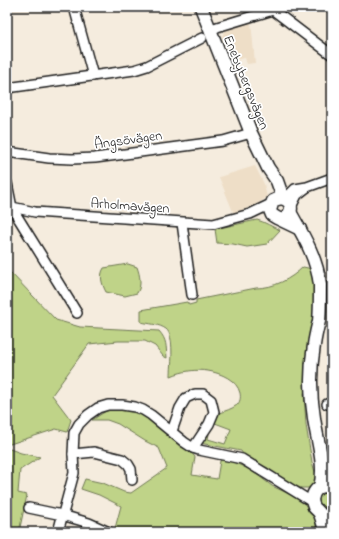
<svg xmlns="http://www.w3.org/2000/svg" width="339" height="539" viewBox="0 0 339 539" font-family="'Indie Flower',sans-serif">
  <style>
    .built { fill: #eedec7 }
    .green { fill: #bfd388; stroke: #6e7852 }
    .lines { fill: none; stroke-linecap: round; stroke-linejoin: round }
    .minor-casing { stroke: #1c1c1c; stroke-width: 12 }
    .major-casing { stroke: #1c1c1c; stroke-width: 15 }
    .minor { stroke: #fff; stroke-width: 9 }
    .major { stroke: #fff; stroke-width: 12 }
    .labels { text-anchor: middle; stroke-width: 3.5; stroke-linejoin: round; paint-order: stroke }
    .street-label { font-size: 14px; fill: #1c1c1c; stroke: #fff }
  </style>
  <rect width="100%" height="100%" fill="#f5ecde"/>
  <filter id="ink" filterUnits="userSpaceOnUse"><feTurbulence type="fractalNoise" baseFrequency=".025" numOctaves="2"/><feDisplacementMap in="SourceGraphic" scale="8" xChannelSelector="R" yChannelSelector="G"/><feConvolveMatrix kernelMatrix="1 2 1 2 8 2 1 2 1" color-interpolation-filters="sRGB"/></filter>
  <g filter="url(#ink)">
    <g class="built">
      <path d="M251,22L255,63L247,64L245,58L234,60L235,67H233L222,36L225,31L239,25Z"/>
      <path d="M255,166L264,184L267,197L259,203L234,214L219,177Z"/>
    </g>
    <g class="green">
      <path d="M257,220C265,222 272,227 280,230L267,244L247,247L233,244L217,243L215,229Z"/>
      <path d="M128,264L137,267C140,275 142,286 137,293L125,296L106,292C102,284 99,276 104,268Z"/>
      <path d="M7,267L9,271L56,320L80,327L159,331C167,340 166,346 167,358L163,356L155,346L145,341H118L89,344L52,395L71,420L67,432L56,429L7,445Z"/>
      <path d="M303,267L308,268L311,270L315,290V309L306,390L304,393L306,425L312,462L318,482L310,488H301L289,484L268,468L245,457L241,451L200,443L207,434H209L208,439L225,444L231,429L215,423L219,413C225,411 232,409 237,405C240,402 241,398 240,393C237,380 221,373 208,371C196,369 183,371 171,376C171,365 175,336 166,329C159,324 149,324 141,322V310L187,302L189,305L196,303V300L256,288C274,288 291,279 303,267Z"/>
      <path d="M113,409L140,412L165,432L181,447L190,451L195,457L192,475L217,479L220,461L224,458L251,470L272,486L298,498L314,510L316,524V532H114L121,506L99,495L81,489L85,479L103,483L124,492L131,493L167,468L159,448L145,441L118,424L107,420H92L106,411Z"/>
      <path d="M7,448L21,453L40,457L20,470L18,493L27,495L19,532H7Z"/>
      <path d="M323,492L331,493L332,494V506C327,510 324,510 319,507L317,497Z"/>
    </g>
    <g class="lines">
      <defs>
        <g id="minor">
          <path d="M74,7L93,76"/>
          <path d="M273,10L332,55"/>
          <path d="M210,31L217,27L273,10L281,7"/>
          <path d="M7,88L134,70L147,66L202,38"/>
          <path d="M7,152L49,158L72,159L95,158L223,141L251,133"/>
          <path d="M7,183L12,208L77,313"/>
          <path d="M285,199L295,189L307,187L332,178"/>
          <path d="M7,206L35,212L213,224L250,214L271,204"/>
          <path d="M291,207L297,195L306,188"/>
          <path d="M182,223L192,295"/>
          <path d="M327,404L332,403"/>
          <path d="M172,431L180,408L186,398L195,394H203L211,400L214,412L209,424L193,448"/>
          <path d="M73,454L94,452L122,459L128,464L131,469L132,480"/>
          <path d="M29,508L62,515L89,523L109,532"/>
          <path d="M58,532L74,473L73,454L74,433L79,424L88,415L98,408L108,405H122L135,407L143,410L151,415L184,442L193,448L199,450L242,459L312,502"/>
        </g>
        <g id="major">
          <path d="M201,7L251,133L268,168L277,181L283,198"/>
          <path d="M290,212C303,235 317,258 320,285C320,294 320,312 319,321C317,329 315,337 314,345C310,369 310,394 314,418C317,441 326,465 320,487"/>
          <path d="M281,220C299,214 290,191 273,201L270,210L272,215L277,218L300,229"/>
          <path d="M325,529L330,513"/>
          <path d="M325,532V529C323,524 322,519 320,514C319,511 316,510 314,507C311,501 312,494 317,489C321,485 327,486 332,487"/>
        </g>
      </defs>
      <use href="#minor" class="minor-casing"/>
      <use href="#major" class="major-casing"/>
      <use href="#minor" class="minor"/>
      <use href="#major" class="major"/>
    </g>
  </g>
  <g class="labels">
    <g class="street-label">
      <text transform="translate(247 82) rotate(68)" y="5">Enebybergsvägen</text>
      <text transform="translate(128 139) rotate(-8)" y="5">Ängsövägen</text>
      <text transform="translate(130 205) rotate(4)" y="5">Arholmavägen</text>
    </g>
  </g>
  <rect width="339" height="539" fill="none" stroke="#fff" stroke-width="24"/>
  <rect x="12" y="12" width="315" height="515" fill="none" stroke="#1c1c1c" stroke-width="1.5" filter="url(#ink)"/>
</svg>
